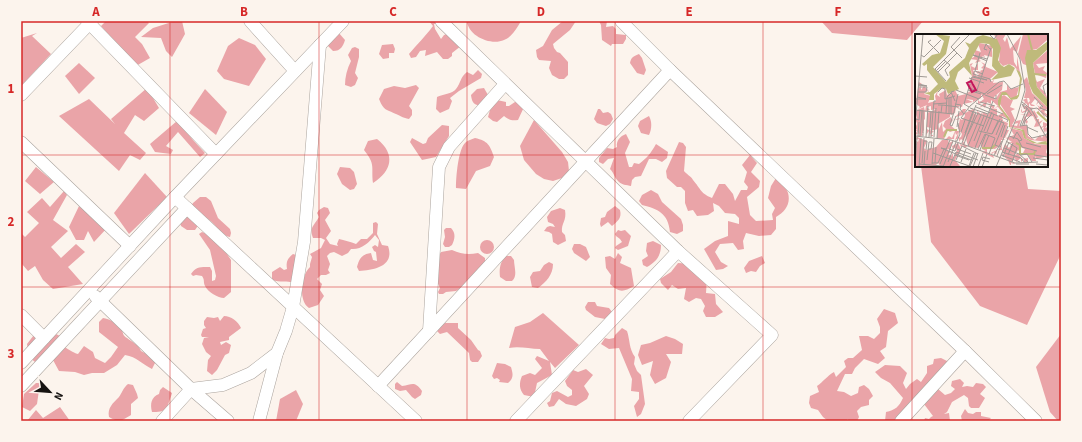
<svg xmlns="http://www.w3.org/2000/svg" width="1082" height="442" viewBox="0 0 1082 442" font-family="'Source Sans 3',sans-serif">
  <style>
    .forest { fill: #eaa4a8 }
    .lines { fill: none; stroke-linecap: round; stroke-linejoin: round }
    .minor-casing { stroke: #aba49e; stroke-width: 13 }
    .minor { stroke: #fff; stroke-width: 12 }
    .grid { fill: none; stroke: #d62828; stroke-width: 1; stroke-opacity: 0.55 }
    .inset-river { fill: none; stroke: #bfba7b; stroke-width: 2 }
    .inset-road { fill: none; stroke: #a09a95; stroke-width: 1 }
    .view { fill: #c2185b; fill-opacity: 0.15; stroke: #c2185b; stroke-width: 2 }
    .inset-edge { fill: none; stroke: #161311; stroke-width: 2 }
    .neatline { fill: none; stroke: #d62828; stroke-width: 1.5 }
    .grid-label { font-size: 13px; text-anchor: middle; font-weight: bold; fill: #d62828 }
  </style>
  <rect width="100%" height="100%" fill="#fcf4ed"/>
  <g class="forest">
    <path d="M106,21H147L149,23L135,37L142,44L150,58L136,66L101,26Z"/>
    <path d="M175,21H182L185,34L172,57L166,51L161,38L141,37L153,28Z"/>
    <path d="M429,21H441L439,24H434L435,29L441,39L444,35L455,31L461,46L452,53V56L448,59H443L437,52L425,56L426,50L420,51L416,57L411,58L409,54C417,44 425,37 433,26Z"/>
    <path d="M467,21H521C517,28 512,37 504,40C491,46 468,36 467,21Z"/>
    <path d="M563,21H576L570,30L553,44L554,48L557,52L560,53L568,62V75L564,79H559L552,75L549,68L551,61L539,60L537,57L536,50L543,46L552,30Z"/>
    <path d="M599,21H607L606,27L613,26L616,29V34L626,35V39L623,44H612L611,46L602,40L601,25Z"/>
    <path d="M821,21H923L907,40L832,33Z"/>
    <path d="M338,32L345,40C343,46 341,51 333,51L327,45Z"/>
    <path d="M37,33L32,36L51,54L21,86V38Z"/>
    <path d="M239,38L255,45L266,59L249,86L224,79L217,71L228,46Z"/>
    <path d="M393,44L395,49L394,53H389V58L383,59L379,54L382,45Z"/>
    <path d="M355,47L359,49V57L355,73L358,78L355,85L351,87L345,85C345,77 347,69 351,61L348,55L352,48Z"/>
    <path d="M639,54L642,58L646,70L644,75L637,73L630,63C631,57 634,56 639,54Z"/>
    <path d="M79,63L95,78L79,94L65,76Z"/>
    <path d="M478,70L482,74L481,78L459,91L450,98L452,101L449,109L440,113L436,109L437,97C443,94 452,94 456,89C461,83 460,77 467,72L473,75Z"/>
    <path d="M416,85L419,88L409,106L412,110V115L409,119C403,118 401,116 396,114C386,109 384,111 379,99L384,89L394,86L405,88Z"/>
    <path d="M147,88L159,108L144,121L135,115L124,133L146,153L140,160L130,155L119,171L59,116L89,99L115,124L111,119Z"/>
    <path d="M484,88L488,95L482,106C474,105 472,103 471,95L477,89Z"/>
    <path d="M205,89L227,112L216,135L189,113Z"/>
    <path d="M497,100L506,102V106H509L515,102L520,103L524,107L518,120C512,121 509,120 504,116L497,122L493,121L488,117L490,110Z"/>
    <path d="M598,109H600L603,113L608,112L611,114L613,119L610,124L606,126L597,123L594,119Z"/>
    <path d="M649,116C652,122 652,128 649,135L641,133L638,126L640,121Z"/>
    <path d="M534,120L562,152L568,162L569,171L562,178L553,181L544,179L536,174L524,160L520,146Z"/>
    <path d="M177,121L193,140L205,153L200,157L178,132L166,146L173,150L171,154L155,152L150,144Z"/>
    <path d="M442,125L449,126V136L436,157L422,160L410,142L412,138L423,144L426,143L428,138Z"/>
    <path d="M626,134L630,142L625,153L629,167H632L634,163L639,164C647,158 651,153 656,144L668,152L667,158L662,162L656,159H649L641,176L635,177L632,180L631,186C627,185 621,185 618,181C614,177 614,173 610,169L614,158L608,159L603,164L599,162V158L607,148L613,149L617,147C616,141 620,136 626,134Z"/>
    <path d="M475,138C488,141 490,145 494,157L490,166L476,171L466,189L456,188C456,178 458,148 466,142C468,140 473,139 475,138Z"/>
    <path d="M377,139C396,154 392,171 373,183C371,167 376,165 364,150L368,141Z"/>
    <path d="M679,142L683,143L686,147L684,171C686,174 691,176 693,180C701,189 700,193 712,198L719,184H725L733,194L735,201L741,190H747L748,187L744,182L747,172L742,165L750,155L757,163L751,172L760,181L759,187L747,197L750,215L756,221L773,220L772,214L775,208L768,198L771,186L776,178C779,182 787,188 788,193C791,204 785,212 776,217V229L771,235L759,236L746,233L743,241L744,249L738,250L733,243L720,244L715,252L721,262L728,266L723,269L716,270L704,249L715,241L728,236V221L739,224V218L735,214L725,213L719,206L713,203L714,211L708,215L697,216L693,210L688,211L685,203V191L681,187H677L667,178L666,171Z"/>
    <path d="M921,166H1024L1028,189L1061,191V254L1027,325L980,306L931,242Z"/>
    <path d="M36,167L54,182L40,194L25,181Z"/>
    <path d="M340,167L350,168L354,172L357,184L354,189L350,190L342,184L337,174Z"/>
    <path d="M145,173L167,197L129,234L114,213Z"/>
    <path d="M651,190L658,194L662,202L681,219L683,225V231L677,234L670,232C668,213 658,209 642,205L639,201L642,195Z"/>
    <path d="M64,191L67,195L53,220L68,231L51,247L61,258L76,244L85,252L68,267L83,284L53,289L43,280L35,266L28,271L22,264L21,265V233L25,237L39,223L27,212L42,198L50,207Z"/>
    <path d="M200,197H206L211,201L218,218L230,229L231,233L230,237C219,235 215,221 204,217L195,230H187L181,226L180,222L193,203Z"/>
    <path d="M79,206L107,228L94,242L88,231L84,240H76L69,227Z"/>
    <path d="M615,206L620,210C622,218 618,221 612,226L608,222L601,227L600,224L601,218L605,217L607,212Z"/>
    <path d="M324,207L328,208L330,213L325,220L331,231L326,238L330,244L338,246L337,244L339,239C344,240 351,242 356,244L361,239H367L373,233V223L376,222L378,224L377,234L382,245L388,246C395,266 375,270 359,271L357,267C359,259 362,254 371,253L373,260L377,261L376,252L374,251L372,247L375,245L378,247L379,240L375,235C369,243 361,250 351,249L348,253L342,256L334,252L330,253L327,256L330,264L328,270L330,273L326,275H321L317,279L322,284L320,290L324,296L318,305L309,308C298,301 301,275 310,267V264L312,257L310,254L321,248L325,240L321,238H313C309,227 314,226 319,217L317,213L319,210Z"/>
    <path d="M560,208L565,210C567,221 561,223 562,232L565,235L566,241L558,245L553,242L552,234L549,232L544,231L547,227L550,226L555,227L553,224L548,222L547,217L551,211Z"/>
    <path d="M446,228H451C456,233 455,239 452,245L449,247H445L443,244L445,237L444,230Z"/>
    <path d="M618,230L621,231L625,230L631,236L628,246L618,250L615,248L616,246L622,242L620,239L616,236L615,234Z"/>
    <path d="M202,232L207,234L225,247L227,254L231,260V292L224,298C218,298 208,292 205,286C203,282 205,280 202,276L196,275L193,276L191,274C196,266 202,267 210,267L212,271V281L215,280L216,276L210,250L199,234Z"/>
    <circle cx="487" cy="247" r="7"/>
    <path d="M653,241L661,245C661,256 656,262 647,267L643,265L642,260L648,256L646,251L647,243Z"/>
    <path d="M574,244H580L586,247L590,257L586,261L574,253L572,249Z"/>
    <path d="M452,250C461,254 468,255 478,253L485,258V268L464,286L456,291L446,292L443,294H439L438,292L440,288C432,271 432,268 441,252Z"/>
    <path d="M618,253L622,257L620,263L631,268L634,286C623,292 620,293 610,284L611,275L606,268L605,257L610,256L615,259Z"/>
    <path d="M293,254L299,256L294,283C287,280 280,283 272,280V272L280,267L284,270L287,269C286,262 287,259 293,254Z"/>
    <path d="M506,256H511L514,260C514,267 518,276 512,281H506L500,277C499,269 500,262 506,256Z"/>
    <path d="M762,256L765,263L760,266L756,272L751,271L746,273L744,268L749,261Z"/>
    <path d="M549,262L553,264C553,275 546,282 538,288L532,287L530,277L533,272L540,271L544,265Z"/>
    <path d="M678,263L692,264L707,277L706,293L715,294L716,304L723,312L715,317H706L703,311L705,306L701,299L696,298L689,302L684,299L686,288L678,289L672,285L668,290L661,283L660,279L671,272Z"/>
    <path d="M588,302H595L597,306L609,308L612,312L605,319L595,317L586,310L585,307Z"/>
    <path d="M884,309L895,313L898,323L888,331L886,347L880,351L885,358L878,364L864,359L855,368L852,374H845L837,391L844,392L851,396L858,393L859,387L864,385L869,389L873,396L869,400V405L861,407L857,411L859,417L857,421H850L847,419L848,421H828L823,417L818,410L811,408L809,403L810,396L819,392L817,386C823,382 827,376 834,372L836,377L846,367L844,361L848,358H853L862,350L859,336H868L874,339L880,333V327L877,319Z"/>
    <path d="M543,313L579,345L555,368L550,362L552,375L537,383L534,397L524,395C519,389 519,383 522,376L530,373L535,375L542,368L535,359L537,356L549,361L540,349C529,349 520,346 509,348L515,327L530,322Z"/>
    <path d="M224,316C231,316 238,321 241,328L229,337V340L220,342L221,345L226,342L231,345L229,353L225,355L217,370L212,375L207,371L208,360L211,356L206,352L202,344L204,338L209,337H202L201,335L203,329L206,328L204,325V321L207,317L214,318L218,317L220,321Z"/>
    <path d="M103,318C109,319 119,323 122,330C123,333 123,336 127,338C132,342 138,344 141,351L152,357L156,361L152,369C142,364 137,357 125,355L117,365L104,373H92L84,375L75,372L59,371L53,360L41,366C30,359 29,357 27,344L37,331H50L60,336L61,345C67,348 73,353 78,354L84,346L93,352L95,358L105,363L111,357L118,347L99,332V322Z"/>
    <path d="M445,323H458V328L471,340L478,350L480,351L482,356L478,362H472L470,360L469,353L447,332L440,334L437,331V329Z"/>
    <path d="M622,328L627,331C630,340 629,349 635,357L634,364L637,371L641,375L645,404L641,414L637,417L634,406L639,399V392L631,391L632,379L619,348L609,349L601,344L605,338L609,339L614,338L615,335Z"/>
    <path d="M1061,334V421H1058L1050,412L1036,367Z"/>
    <path d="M666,336L675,339L683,344L682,354H666L671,362L666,378L655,384L650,375L653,361L642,365L638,355L641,345L650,343Z"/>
    <path d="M941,358L949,362L895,421H885L886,412C895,410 899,407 903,398L890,383L881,378L875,372L885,365L900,366L907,373L903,383L906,389L910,384L917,379L921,382L927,373V366L933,364L934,359Z"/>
    <path d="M497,363L505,364L511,367C513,374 514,378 508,383L499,382L500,380L497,378L494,379L492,376Z"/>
    <path d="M586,369L593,375L584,386L589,394L587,399L576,406L566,404L559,399L554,406L549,407L547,403L550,401L552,393L557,391L568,397L572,395V390L567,386L565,381L573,370L578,372Z"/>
    <path d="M960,379L964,383L962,387L967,386L973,387L976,383L983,384L986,387L980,394L985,398L979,408H971L969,406L968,398L964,395L952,402L947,412L944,414L949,413L950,421H924L925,418L929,419L931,417L933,416L924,404L938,389L945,395L951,393L955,389L951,386L952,381Z"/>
    <path d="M397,382L402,386C412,385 414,380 422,391L421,395L415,399L412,397L406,390L400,391L395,389V384Z"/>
    <path d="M36,383H40L37,404L30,411L22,407L24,394Z"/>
    <path d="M128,384L133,385L137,394L138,398L131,404V415C121,421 120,423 109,417C107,408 113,403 119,397C122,393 123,388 128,384Z"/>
    <path d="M163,387L172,393C171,398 168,402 168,408C163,412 158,412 152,412C150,404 151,397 159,394L160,390Z"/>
    <path d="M296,390L303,404L296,421H276L280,399Z"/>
    <path d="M60,407L70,421H27L36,410L43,418Z"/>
    <path d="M965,409L968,413L973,414L976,412H981V416L991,418L988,421H962L961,416Z"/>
  </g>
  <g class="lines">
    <defs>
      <g id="minor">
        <path d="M87,21L216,154"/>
        <path d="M250,21L295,71"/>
        <path d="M441,21L678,251L772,335L689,421"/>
        <path d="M621,21L670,70L965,351L1036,421"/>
        <path d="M21,95L92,21"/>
        <path d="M21,142L130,246"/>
        <path d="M175,197L416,421"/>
        <path d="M95,296L191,389L228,421"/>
        <path d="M21,315L44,338"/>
        <path d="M429,331L439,167L449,147L505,84"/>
        <path d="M21,363L175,197L343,21"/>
        <path d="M21,386L187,208"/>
        <path d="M378,386L670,70"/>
        <path d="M162,421L191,389L223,385L251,373L277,353"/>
        <path d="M259,421L277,353L286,331L293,307L304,242L320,45"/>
        <path d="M516,421L678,251"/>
        <path d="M901,421L965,351"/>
      </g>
    </defs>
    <use href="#minor" class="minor-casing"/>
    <use href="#minor" class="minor"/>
  </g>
  <path class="grid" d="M170,21V421M319,21V421M467,21V421M615,21V421M763,21V421M912,21V421M21,155H916M1047,155H1061M21,287H1061"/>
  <g transform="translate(915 34)">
    <rect width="133" height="133" fill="#fcf4ed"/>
    <path d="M79,0H91L88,5L90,8L92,3L95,15L106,2L102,18L98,16L99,28L102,33V22L105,39L99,32L94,30L88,32L84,28L85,16ZM108,0H133L132,6L122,15L112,17L111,31L108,30L103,20ZM65,9L77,12V23L69,21L70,24L68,22L64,26L66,27L60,29L62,26L55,25L59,23L60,16L66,18L63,10ZM133,16V29L121,30L124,34L130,32L128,36L132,39L131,44L120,40L118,29ZM66,28L70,30L71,33L83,38L75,45L77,48L79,45L78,49L88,48L87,56L79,63L80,66L85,58L92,56V50L95,55L104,53L101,64H96L90,58L83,66V71L87,76L93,85L87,82L88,87L93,89L91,96H94L90,104H87L90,106H86L87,116H82L81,121L79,118L77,120L76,119L86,114V111L80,115L72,114V120L75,118V121H78L79,124L67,118L71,117L67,115L66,110H64L66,111L63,114L56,113L61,115L53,112L49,114L48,111L46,113L45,110L48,111L47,110L48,107L50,111L53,112L50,101L49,107L46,105L44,108V104L40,106L43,99L41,101L40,98L39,105H31L34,102L37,104L40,97H44L43,104L46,103L47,100L43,94L45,85L41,86H40L44,84L47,86L50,82L49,78L48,81L40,83L48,75H51L50,79L58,75L61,78L58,77L57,78L62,81V77L66,80L68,77L67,81L69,78L73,81L76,74L82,75V82L88,79L83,73L78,74L73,72L79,71V74L83,72L76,66V70L72,68L70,74L68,72L64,74L70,68L63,70V66L65,68L69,65L66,60V64L58,68V66L51,65L58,68L48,70L47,73L42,72L45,76L41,73L40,79L36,81L35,79V83L23,90L24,95L27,88L28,98L31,95L28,92L30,87L36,83L37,86L39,84L35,91L41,96L35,98L32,96L29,105L22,104L23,95L15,97H19L15,101H18V102H16L14,97L11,101L12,95L15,97L16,94L12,93V79L22,75L16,76V72L12,73L15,76L11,77L10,78V85L9,86V96L8,98L9,99H7L8,101L5,103L0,102L5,101L2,98L3,100L0,101L2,97H0L2,96L0,94L2,90L0,83L2,85V84L0,77L9,73L10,78L11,72L12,71L3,75L5,73L1,70L0,73L3,54L6,53L3,51L4,48L7,50L5,51L8,52H6V56L9,52L13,56L14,59L12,56L9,60L16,62L13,69L21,67L20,62L23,56L22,61L25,63L24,60L31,56L32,61L40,56L43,62L51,60L58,55H53L55,50H59L56,47L54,49L57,42L55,30L58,29L56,32L60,34L63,29V36H58L62,43L65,38L63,40L61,38L64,37L67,40L65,37L69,35L66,34L69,31ZM112,43L117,59L133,74L129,78L133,81V83L129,80L130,84L125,77L128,75L123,76L126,81L123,78V75L120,76L124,74L122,71L125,73H128L126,70L125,72L124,68L121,71L123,67L120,65L116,70L119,71L120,72H116L114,69V73L119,74L116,76L118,78L119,76L123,83L121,85H124V88L128,86L124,91L126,93L131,91L128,92V88L133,90L130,94L133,93L132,99L131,96L130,99L128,95L129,93L126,94L129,99V102L133,99V108L116,106L111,104L107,95L95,93V85L85,70V63L89,61L96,66H102H98L95,73L100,75L96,77L100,86L97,91L102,92L103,89L99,90L101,87L106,86L104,92L112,91L113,102L120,106L125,101L127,104L129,100L125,94V92L119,93L121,88L118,82L110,83L113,88L111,90L110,87L108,90L109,81H105L111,80L109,82L110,83L113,77L107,79L106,77L107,74V78L111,76L108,74L110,72H113L111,69L106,74L110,68L108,66L112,64L113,69L115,67L114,64H109L111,56L108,47ZM120,43L122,48L130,45L125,54L130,58L133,66L122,53ZM95,94L107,97L109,104L120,110L133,111L131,118L133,122L122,125L120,122L121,127H117L112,120L110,121H107L110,115L105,113L106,119L103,116L99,122L103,119L107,125L113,124V128H109V125L106,128V124L101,128L100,124L96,128L100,129L99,130L96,129V131H95L93,126L97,123L93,126L87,121L88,118L89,122L90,120L87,117L90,110L94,114L97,109L92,108H97L91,104L99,101ZM2,103L12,107L9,114L11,116L21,113L27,106H33L34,109L38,107L35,115L31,116L36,118L33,120L36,122L38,119V126L42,116L38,113V117L37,112L43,109L46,115L40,126L45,132L26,133L23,129L21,131L24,133H0V112H2L0,106L3,108L4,105L0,106Z" fill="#eaa4a8"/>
    <path d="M20,0L35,2L31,20L18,33L31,48L35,43L34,38L50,24L54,14L50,8L55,10L62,3L68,1L82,5L86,14L83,26L86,31L89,33L94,30L100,34L96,42L76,46L83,39L77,32L78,15L74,10L65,9L54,29L57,42L49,33L43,38L40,47L44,55L33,60L31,55L27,54L19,60V66H14L15,61L9,59L15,58L23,50L12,36V30L9,32L7,30L17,21L25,19L29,7ZM133,7V15L118,29L122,53L133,66V74L118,59L114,50L110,24L112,16H121ZM101,35L105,38L107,45L104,62L102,65L96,66L92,61H87L85,72L95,85V93L109,96L111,104L122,109L131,107L133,111L118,109L109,104L107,97L94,93V87L83,71V66L87,58H91L96,64L103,61L105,44Z" fill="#bfba7b"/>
    <path class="inset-river" d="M113,0L117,16M119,40L131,41M122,78L133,88M29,103L32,96H42M101,109L105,111V120H119L120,117M67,114H77L80,111"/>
    <path class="inset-road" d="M74,0L79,5L83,0M45,3L36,13L47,24M16,6L13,8L24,19M39,16L55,0M72,16L69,15L71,10L75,15M65,19L60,37L68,40M6,21L9,23L26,6M29,26L35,31L30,36L33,42M72,27L58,21L72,25M27,28L20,35L31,47M27,28L39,16M22,36L31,27M60,37L58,40L75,45L76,48M23,38L42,19M0,42L12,43M58,42L72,46M54,44L69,49M89,47L96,55L108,50M3,51L12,52L4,50M54,54L70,60M41,56L64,65M53,56L66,60M39,57L36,58L40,67M3,58H11L12,53H3M23,58L27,54L30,55V65L40,62M61,59L76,14M72,60L87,51M130,60L128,52L133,49M70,61L81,65V61M119,63L128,73M0,65H11L2,63M65,68L80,72M107,68L116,75L130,101L133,99M61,69L88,80M18,70L32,69M40,70L46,71L45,75L49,80M23,71H27L26,79M27,71L44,73M127,71L125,74L133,77M54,73L49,70L57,43L72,46M61,73L83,82M55,74L73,80M110,75L107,70L112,74M116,75L122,74L133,84M0,76L38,80M53,76L89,89M18,78L19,67H21M39,78L35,91L37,92L41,82M39,78L43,60M31,79L32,63L36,59M34,80V64M36,80V63M116,80L112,74L105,92L112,91L113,100L117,104L130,101L133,105M84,82L93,86L92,88M46,84L69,92M46,84L55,72L84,48L89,47M1,85L4,86L5,76M107,91L114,76M109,91L110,87L117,80M0,92L8,0M42,93L44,77M112,93L123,98M64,97L77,100L83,87M69,97L77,78M46,98L50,86M72,98L79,80M50,99L58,77M53,100L63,79M77,100L85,85M81,101L87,86M0,102L36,106L100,129M3,102L4,88M5,102L7,76M8,102V77M94,102L103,105L107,113L122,117M11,103L13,72M14,103L16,78M16,103L18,78M19,103L21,74M86,103L90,91M22,104L24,77M98,105L102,98L107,106L104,107M9,107H12L11,116M40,107H42L45,100L43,89M59,107L69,82M91,107L102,114L97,128M47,109L61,71M111,109L126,113M49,110L61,78M47,112L63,120M53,112L66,81M69,113L74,101M85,113L80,111L89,89M60,114L78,67M89,114L104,120L113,128M31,115L26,114L56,126M34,115L40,117L43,109M42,115L56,120M63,115L70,100L80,104L74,120M65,116L71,100M87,118L106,124L110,129M18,119L57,133M40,121L54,126M79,121L87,107M86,121L105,128M93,121L98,109M106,121L112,120L117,128M119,121L133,123M82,122L93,92M88,123L94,108M118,124L133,126M12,126L14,108H17L16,115H13M41,126L47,112M33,128L41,108M46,128L51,115M74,128L67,126L68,123L75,125M7,129L9,104M17,129H23L29,115M20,129L21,113M100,129L123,128M4,130L28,132M17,130L19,105M25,130L35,106M101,130H114M121,130L133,131M9,131L10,117M35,132L41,118L63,126M54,132L59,119M55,132L61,119M0,133L2,103M4,133L6,104M28,133L38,107M58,133L63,119M63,133L68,119M67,133L72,120M81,133L102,83L110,56L105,25L92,0"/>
    <path class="view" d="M56,47L61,56L57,58L52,49Z"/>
    <rect width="133" height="133" class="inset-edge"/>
  </g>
  <rect width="1082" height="442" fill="none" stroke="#fcf4ed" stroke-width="44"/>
  <g transform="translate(50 392) rotate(116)" stroke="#fcf4ed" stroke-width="3" paint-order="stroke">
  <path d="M0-3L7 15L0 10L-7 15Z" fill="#161311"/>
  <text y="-6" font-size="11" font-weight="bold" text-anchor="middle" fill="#161311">N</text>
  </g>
  <rect x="22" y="22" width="1038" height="398" class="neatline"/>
  <g class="grid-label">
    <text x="96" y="16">A</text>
    <text x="244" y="16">B</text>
    <text x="393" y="16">C</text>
    <text x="541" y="16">D</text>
    <text x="689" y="16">E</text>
    <text x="838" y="16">F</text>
    <text x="986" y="16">G</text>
    <text x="11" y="93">1</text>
    <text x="11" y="226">2</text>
    <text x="11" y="358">3</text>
  </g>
</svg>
